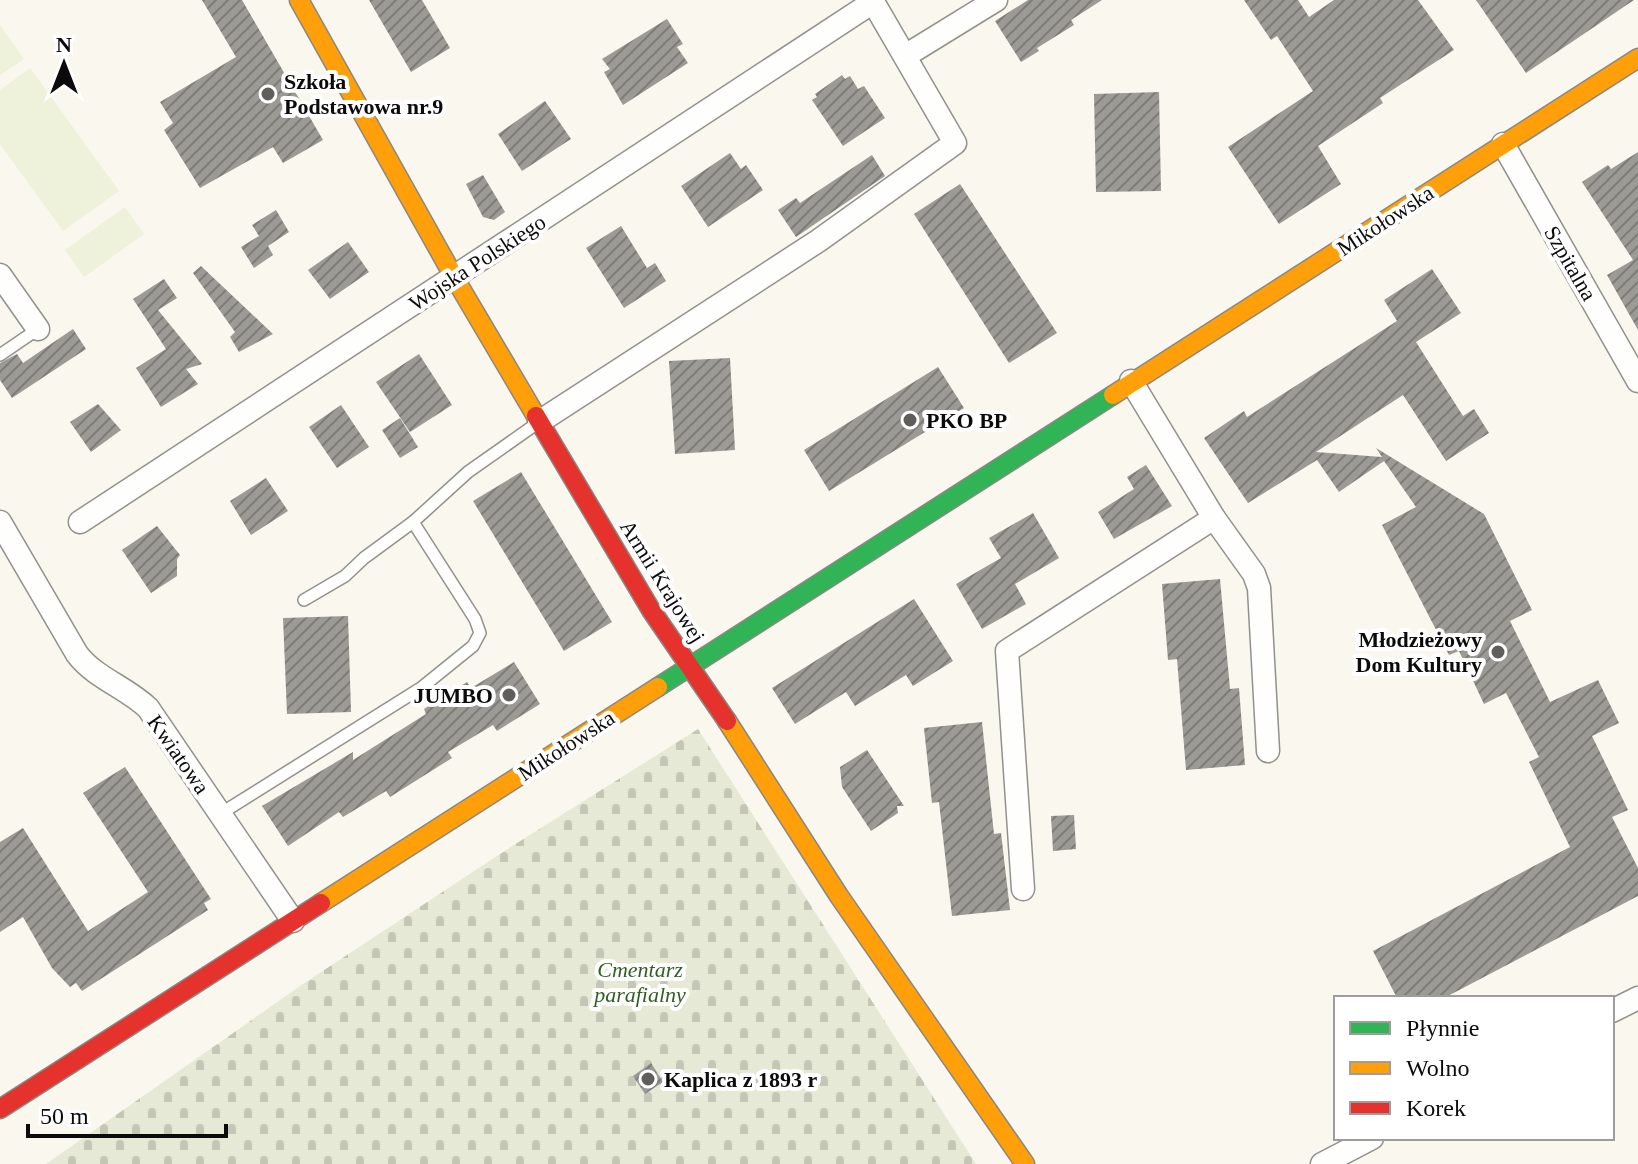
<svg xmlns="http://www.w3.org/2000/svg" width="1638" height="1164" viewBox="0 0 1638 1164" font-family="'Times New Roman',serif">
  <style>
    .cemetery { fill: url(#cemetery-stones) }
    .pitch { fill: #eef2da }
    .building { fill: url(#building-hatch) }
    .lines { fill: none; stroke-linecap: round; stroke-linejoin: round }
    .lane-casing { stroke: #93918e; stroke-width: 14 }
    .street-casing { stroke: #93918e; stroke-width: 25 }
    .fast-casing { stroke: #898884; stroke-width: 21 }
    .slow-casing { stroke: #898884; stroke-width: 21 }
    .jam-casing { stroke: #898884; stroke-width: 21 }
    .lane { stroke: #fefefd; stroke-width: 11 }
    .street { stroke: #fefefd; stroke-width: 22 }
    .fast { stroke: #30b455; stroke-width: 18 }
    .slow { stroke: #ff9f0a; stroke-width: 18 }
    .jam { stroke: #e5322d; stroke-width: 18 }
    .poi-dot { fill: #5f5e5b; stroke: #fff; stroke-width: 3 }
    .labels { text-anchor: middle; stroke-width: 8; stroke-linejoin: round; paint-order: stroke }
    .poi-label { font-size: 22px; font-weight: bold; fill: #0b0b0b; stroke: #fff; text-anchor: start }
    .street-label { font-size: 22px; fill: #0b0b0b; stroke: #fff }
    .park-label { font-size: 22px; font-style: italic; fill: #335e21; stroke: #fff }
  </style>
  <defs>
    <pattern id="cemetery-stones" width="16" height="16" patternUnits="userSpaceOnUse" patternTransform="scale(2)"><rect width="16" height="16" fill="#e6e9d5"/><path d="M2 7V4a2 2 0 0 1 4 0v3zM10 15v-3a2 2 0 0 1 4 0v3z" fill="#c4c6b6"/></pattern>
    <pattern id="building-hatch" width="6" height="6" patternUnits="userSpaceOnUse" patternTransform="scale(2)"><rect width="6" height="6" fill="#9c9a95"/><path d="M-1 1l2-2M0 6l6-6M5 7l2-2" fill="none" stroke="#7d7c78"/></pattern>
  </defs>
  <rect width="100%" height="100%" fill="#faf7ef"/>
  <path class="cemetery" d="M698,729L976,1164H46L303,984L503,852Z"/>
  <g class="pitch">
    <path d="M0,25L24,59L0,75Z"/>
    <path d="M30,68L119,191L63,231L0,144V90Z"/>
    <path d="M125,207L144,234L84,277L65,250Z"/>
  </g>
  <g class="building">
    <path d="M202,0H242L323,140L283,163L273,147L200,188L164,130L173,123L160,102L236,57Z"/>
    <path d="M369,0H422L450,48L411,72Z"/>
    <path d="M1028,0H1102L1071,20L1074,25L1037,48L1039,51L1021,62L995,21Z"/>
    <path d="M1244,0H1298L1309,17L1334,0H1418L1454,50L1380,98L1383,103L1318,146L1341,184L1279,224L1228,147L1313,91L1277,36L1271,40Z"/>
    <path d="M1476,0H1634L1526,73Z"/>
    <path d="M667,19L683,44L677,47L688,63L623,105L604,72L610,69L602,59Z"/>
    <path d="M842,75L845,79L850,76L858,89L864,86L885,118L843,146L812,100L817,97L815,94Z"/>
    <path d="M1159,92L1161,191L1096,192L1094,94Z"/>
    <path d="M545,101L571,139L522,171L498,134Z"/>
    <path d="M1638,152V330L1607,275L1633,260L1582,182L1608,165L1611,169Z"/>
    <path d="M730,153L741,169L746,165L763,190L708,227L681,186Z"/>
    <path d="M872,155L885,176L796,237L778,210L796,198L800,203Z"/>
    <path d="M483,175L505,212L494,220L483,217L466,184Z"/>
    <path d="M960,184L1057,333L1009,363L914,214Z"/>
    <path d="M276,210L289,232L268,246L273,255L254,268L241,247L259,236L252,225Z"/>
    <path d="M621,226L647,268L655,263L666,281L624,308L586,248Z"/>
    <path d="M348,242L369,272L330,299L308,270Z"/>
    <path d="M201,266L273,334L239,352L230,337L235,332L193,273Z"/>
    <path d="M1432,269L1461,313L1416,342L1463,416L1474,409L1489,433L1446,461L1403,395L1316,452L1382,457L1376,448L1484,514L1532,610L1510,621L1550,702L1598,680L1619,723L1592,736L1628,810L1612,817L1638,868V896L1444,998H1397L1373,951L1570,847L1529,762L1539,757L1506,693L1484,704L1459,651L1449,655L1382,525L1416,507L1384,461L1339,492L1317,460L1248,503L1204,438L1244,411L1247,417L1397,321L1384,300Z"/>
    <path d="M164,279L177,298L158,310L202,364L186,369L198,384L161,407L136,368L166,349L133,299Z"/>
    <path d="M73,329L86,349L12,398L0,380V363L17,354L23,363Z"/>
    <path d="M419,354L452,405L410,432L376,382Z"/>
    <path d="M730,358L735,450L675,454L669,361Z"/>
    <path d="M938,367L964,408L829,491L804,450Z"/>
    <path d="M98,404L121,430L91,452L70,422Z"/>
    <path d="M341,405L369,447L337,468L309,427Z"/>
    <path d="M400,418L418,447L400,458L382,430Z"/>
    <path d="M1146,465L1172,506L1114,539L1098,512L1134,489L1127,477Z"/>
    <path d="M521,472L612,622L564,651L473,501Z"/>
    <path d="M266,478L288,511L251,535L230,501Z"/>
    <path d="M1033,513L1059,558L1015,584L1026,604L982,629L956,584L1001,558L989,538Z"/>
    <path d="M157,526L180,555L177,559V576L151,593L122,550Z"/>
    <path d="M1220,579L1230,689L1239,688L1245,765L1186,770L1177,659L1168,660L1162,584Z"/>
    <path d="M914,599L953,661L913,686L906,675L855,706L846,692L795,724L772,688Z"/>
    <path d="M348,616L351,712L287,714L283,618Z"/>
    <path d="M514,662L540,704L497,731L493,725L448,752L452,758L390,797L386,791L343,817L339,812L288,846L262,806L353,752V760L426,714L424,709L467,682L471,688Z"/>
    <path d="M982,722L994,834L1001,833L1010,910L952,916L939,802L932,803L924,728Z"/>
    <path d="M867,750L904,806H897L898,813L871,831L842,787L840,767Z"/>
    <path d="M125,767L211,899L204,903L208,910L82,991L76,983L70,987L52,968L23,917L0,932V842L23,828L88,931L148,892L83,793Z"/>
    <path d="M1074,815L1076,849L1053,851L1051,816Z"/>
    <path d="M651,1063L663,1082L645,1094L633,1076Z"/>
  </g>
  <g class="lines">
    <defs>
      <g id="lane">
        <path d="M0,355L38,329"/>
        <path d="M304,600L345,576L364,558L413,522L468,472L539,422"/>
        <path d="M220,814L421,688L473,646L480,633L475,619L413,522"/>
      </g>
      <g id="street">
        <path d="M905,56L996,0"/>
        <path d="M1503,144L1638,381"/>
        <path d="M0,275L38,329"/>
        <path d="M1131,381L1214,518L1254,574L1259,588L1268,751"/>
        <path d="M539,422L818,241L955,143L872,0"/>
        <path d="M0,522L77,654C95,678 126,687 148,708L293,921"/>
        <path d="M80,522L873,2"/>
        <path d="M1023,889L1007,651L1214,518"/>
        <path d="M1612,1011L1638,998"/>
        <path d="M1322,1164L1372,1138"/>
      </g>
      <path id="fast" d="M658,687L1113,395"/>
      <g id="slow">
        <path d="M299,0L454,277L536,416"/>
        <path d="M1113,395L1638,58"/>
        <path d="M727,721L839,896L1025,1164"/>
        <path d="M321,903L658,687"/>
      </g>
      <g id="jam">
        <path d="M536,416L651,610L727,721"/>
        <path d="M0,1109L321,903"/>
      </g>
    </defs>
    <use href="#lane" class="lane-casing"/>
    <use href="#street" class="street-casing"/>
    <use href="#fast" class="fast-casing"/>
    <use href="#slow" class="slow-casing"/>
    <use href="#jam" class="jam-casing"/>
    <use href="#lane" class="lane"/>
    <use href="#street" class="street"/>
    <use href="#fast" class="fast"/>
    <use href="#slow" class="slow"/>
    <use href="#jam" class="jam"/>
  </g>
  <g class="poi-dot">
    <circle cx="268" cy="94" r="8"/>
    <circle cx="910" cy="420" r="8"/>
    <circle cx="1498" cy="652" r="8"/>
    <circle cx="509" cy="695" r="8"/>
    <circle cx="648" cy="1079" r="8"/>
  </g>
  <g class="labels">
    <g class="poi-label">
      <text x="284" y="89">Szkoła<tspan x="284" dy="25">Podstawowa nr.9</tspan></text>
      <text x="926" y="428">PKO BP</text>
      <text x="1482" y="647" text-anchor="end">Młodzieżowy<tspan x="1482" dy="25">Dom Kultury</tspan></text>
      <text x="493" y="703" text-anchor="end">JUMBO</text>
      <text x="664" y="1087">Kaplica z 1893 r</text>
    </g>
    <g class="street-label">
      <text transform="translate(1385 220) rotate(-33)" y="8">Mikołowska</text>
      <text transform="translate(477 262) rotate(-33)" y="8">Wojska Polskiego</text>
      <text transform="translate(1571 263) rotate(60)" y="8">Szpitalna</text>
      <text transform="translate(663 581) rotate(58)" y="8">Armii Krajowej</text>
      <text transform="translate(566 745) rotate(-33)" y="8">Mikołowska</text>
      <text transform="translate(179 754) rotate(55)" y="8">Kwiatowa</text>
    </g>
    <g class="park-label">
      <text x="640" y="977">Cmentarz<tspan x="640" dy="25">parafialny</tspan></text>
    </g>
  </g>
  <rect x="1334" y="996" width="280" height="144" fill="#ffffff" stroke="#9d9d9d" stroke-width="2"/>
  <rect x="1350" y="1022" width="40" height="12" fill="#30b455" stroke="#9d9d9d" stroke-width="2"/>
  <text x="1406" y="1036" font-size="24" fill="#0b0b0b">Płynnie</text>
  <rect x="1350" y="1062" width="40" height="12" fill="#ff9f0a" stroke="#9d9d9d" stroke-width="2"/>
  <text x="1406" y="1076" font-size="24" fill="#0b0b0b">Wolno</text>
  <rect x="1350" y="1102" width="40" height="12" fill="#e5322d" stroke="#9d9d9d" stroke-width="2"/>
  <text x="1406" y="1116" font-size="24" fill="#0b0b0b">Korek</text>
  <g transform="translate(64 64)" stroke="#ffffff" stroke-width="6" paint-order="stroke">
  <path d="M0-6L14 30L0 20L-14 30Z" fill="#0b0b0b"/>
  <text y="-12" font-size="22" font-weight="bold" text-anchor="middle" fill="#0b0b0b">N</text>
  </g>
  <path d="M28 1124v12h198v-12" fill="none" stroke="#0b0b0b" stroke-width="4"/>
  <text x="40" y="1124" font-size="24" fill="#0b0b0b" stroke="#ffffff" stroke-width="6" paint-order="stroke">50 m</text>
</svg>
